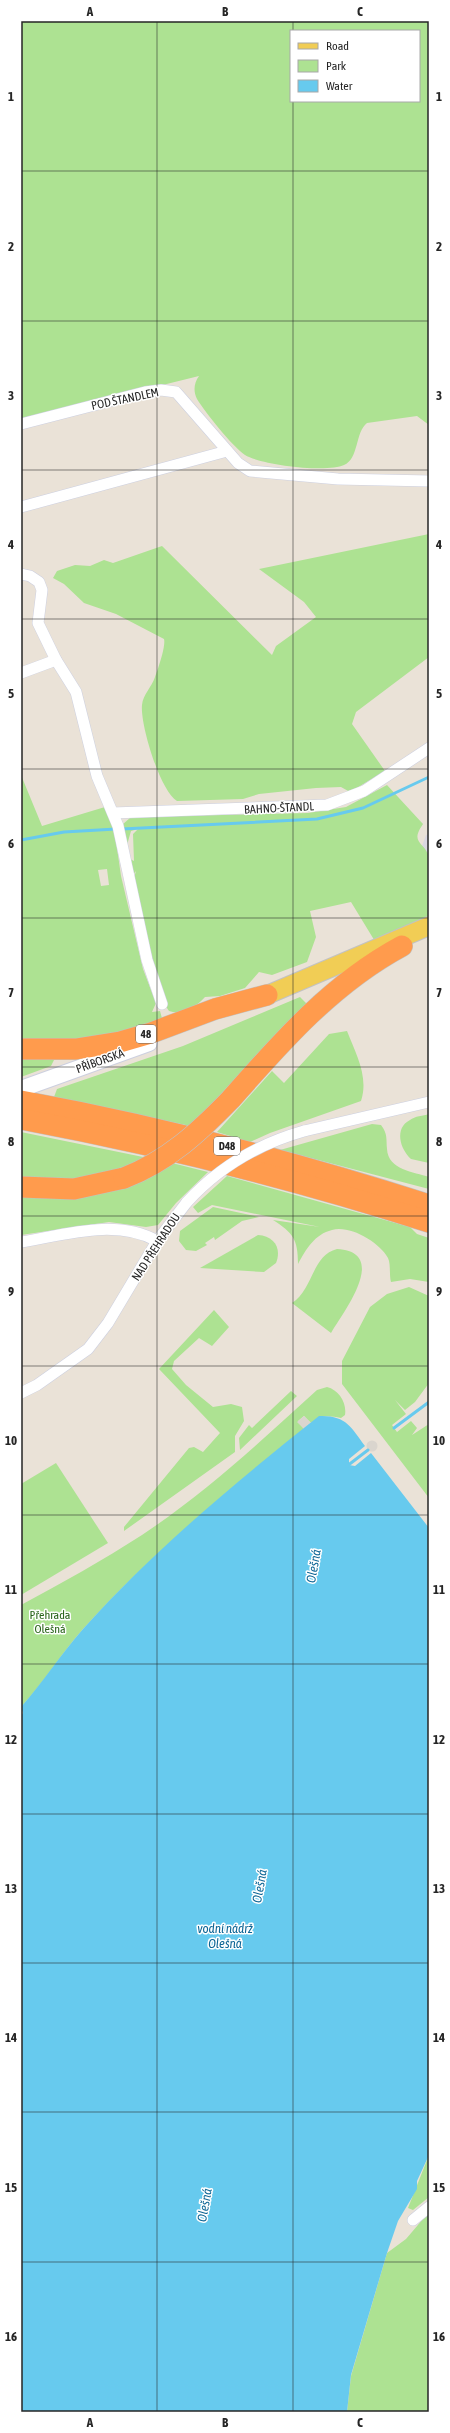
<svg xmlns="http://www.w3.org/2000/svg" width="450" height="2433" viewBox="0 0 450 2433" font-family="'Asap Condensed',sans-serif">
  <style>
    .industrial { fill: #dbd8e1 }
    .green { fill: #ade292; fill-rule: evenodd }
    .plaza { fill: #dad5ce }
    .water { fill: #67caee }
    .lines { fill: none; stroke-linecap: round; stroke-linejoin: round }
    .stream { stroke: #67caee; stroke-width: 3 }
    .minor-casing { stroke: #cdd0e0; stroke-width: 12 }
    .secondary-casing { stroke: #cdd0e0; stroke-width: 18 }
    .primary-casing { stroke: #c2c2c2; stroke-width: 20 }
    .motorway-casing { stroke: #c2c2c2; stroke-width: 22 }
    .minor { stroke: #fff; stroke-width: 11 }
    .secondary { stroke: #fff; stroke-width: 16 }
    .primary { stroke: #f1cd55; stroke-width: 18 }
    .motorway { stroke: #ff9b4d; stroke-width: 21 }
    .minor-bridge-casing { stroke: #cdd0e0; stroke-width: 12; stroke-linecap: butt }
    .motorway-bridge-casing { stroke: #c2c2c2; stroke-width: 22; stroke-linecap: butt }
    .minor-bridge { stroke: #fff; stroke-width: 11 }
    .motorway-bridge { stroke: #ff9b4d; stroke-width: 21 }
    .grid { fill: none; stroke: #262626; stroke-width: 1; stroke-opacity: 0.55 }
    .labels { text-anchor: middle; stroke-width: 3; stroke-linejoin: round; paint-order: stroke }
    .shield { fill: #fff; stroke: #676767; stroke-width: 1 }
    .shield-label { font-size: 11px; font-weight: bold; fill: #262626 }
    .street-label { font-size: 12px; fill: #262626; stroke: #fff }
    .park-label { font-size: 12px; fill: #276218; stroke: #fff }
    .water-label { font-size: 13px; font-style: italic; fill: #0c6595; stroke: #fff }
    .neatline { fill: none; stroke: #262626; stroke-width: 1.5 }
    .grid-label { font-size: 13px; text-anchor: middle; font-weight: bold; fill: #262626 }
  </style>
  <rect width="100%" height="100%" fill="#eae2d7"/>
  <path class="industrial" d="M429,834V856L422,846L426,835Z"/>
  <g class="green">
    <path d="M21,21H429V425L417,416L367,423C355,432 359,459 344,465C327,473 261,465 245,455C232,446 205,412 197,399C193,391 194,383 199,376L21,420ZM291,31H419V101H291Z"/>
    <path d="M429,534V657L356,712L352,724L385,771L350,792L341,787L316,788L259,794L243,799L177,801C160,791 140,724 142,705C143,694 152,687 155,677C158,669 166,646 164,639L116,614L84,603L64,584L53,578L57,571L75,565L90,566L104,560L113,563L162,546L272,655L276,646L316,617L304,602L259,569Z"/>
    <path d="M21,775L42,826L105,807L114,827L121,876L143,969L156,1003L152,1012L160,1011L163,1022L96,1039L21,1042V1013L23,1012H21ZM107,869L109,885L101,886L98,870Z"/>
    <path d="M387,785L423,824C410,843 423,841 429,856C432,864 429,909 429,921L376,943L351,902L310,911L316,937L307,962L272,975L259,972L245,988L220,996L205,997C197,1006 183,1016 169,1011L165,1005L144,939L134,878L136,871L133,875L122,825L131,817L308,813L346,807ZM138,829L133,834L134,861L130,859L127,845L131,831Z"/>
    <path d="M300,997L307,1004L190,1126L54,1097L57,1089L183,1046Z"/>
    <path d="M347,1031C356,1054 369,1077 361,1101L270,1133L250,1142L217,1132L272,1071L284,1083L329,1034Z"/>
    <path d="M21,1058L54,1060L51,1066L21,1077Z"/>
    <path d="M429,1114V1163L411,1159C400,1149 394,1128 410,1120C415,1116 423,1116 429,1114Z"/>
    <path d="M372,1124L381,1125C388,1134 386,1139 387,1149C388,1170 414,1172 429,1177V1189L280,1150Z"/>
    <path d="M21,1132L148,1158L133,1165L80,1181L21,1180Z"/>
    <path d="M172,1163L208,1172L176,1203L158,1225L146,1227L109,1222L21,1235V1196L64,1198Z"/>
    <path d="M227,1176L410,1227L417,1234L429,1238V1282L410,1279L391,1282C389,1275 391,1264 388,1258C379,1242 350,1225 332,1230C315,1234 306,1249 298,1264C298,1239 293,1233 273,1220L320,1227L212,1205L198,1213L193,1207Z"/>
    <path d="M213,1207L259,1217L242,1221L215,1240L214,1237L205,1243L207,1245L196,1251L186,1250L179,1241L180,1231Z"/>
    <path d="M258,1235C274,1236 282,1248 276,1263L264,1272L200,1268Z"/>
    <path d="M337,1249C390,1252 344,1311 331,1333L292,1303C313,1290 312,1255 337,1249Z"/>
    <path d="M409,1287L429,1296V1383L415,1402L405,1410L395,1400L406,1414L392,1425L397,1432L411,1421L417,1428L412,1435L429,1424V1498L342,1384V1361L370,1307L387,1294Z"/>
    <path d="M214,1310L229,1327L212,1346L199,1338L174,1361L172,1369L186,1385L213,1407L231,1404L242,1407L244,1421L235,1436V1452L124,1531V1527L189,1448L194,1447L203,1452L220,1433L159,1369Z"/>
    <path d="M327,1387C339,1390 347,1403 345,1415L341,1418C328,1415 321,1415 311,1423L304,1416L298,1421L304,1429C227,1492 150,1555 83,1629C61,1654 44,1682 21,1707V1605C62,1583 103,1560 142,1535C205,1493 261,1441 317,1390Z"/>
    <path d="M291,1391L297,1396L240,1450L239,1438L249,1425L252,1428Z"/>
    <path d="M56,1463L108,1543L21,1595V1484Z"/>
    <path d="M429,2155V2197L413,2210L408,2208Z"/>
    <path d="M429,2212V2412H347L351,2376L387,2253L406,2239Z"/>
  </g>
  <g class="plaza">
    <path d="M304,1416L311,1423L304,1429L297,1422Z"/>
    <circle cx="372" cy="1446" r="5.5"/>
  </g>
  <path class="water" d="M319,1416C346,1415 351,1427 365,1446L349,1459V1465L355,1466L371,1453L429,1528V2155L417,2181V2189L398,2221L387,2253L351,2375L347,2412H21V1716L23,1713L21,1707C43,1682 61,1654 83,1629C154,1550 236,1482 319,1416Z"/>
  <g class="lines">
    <g class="stream">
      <path d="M122,829L317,819L363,808L429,777"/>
      <path d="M21,840L64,832L116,829"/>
      <path d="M394,1428L429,1402"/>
      <path d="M347,1466L368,1450"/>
    </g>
    <defs>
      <g id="minor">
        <path d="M21,424L145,392L161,390L176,392L238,463L250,471L338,479L429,481"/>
        <path d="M21,507L227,451"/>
        <path d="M21,574L30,576L39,582L42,590L38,623L56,660L76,692L97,776L118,826L147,960L162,1004"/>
        <path d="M21,673L56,660"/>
        <path d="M113,813L327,805L364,791L429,748"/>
        <path d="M304,1131L429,1102"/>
        <path d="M21,1242C64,1235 116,1218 157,1241"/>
        <path d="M21,1393L37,1385L88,1349L108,1323L157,1241L187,1202"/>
        <path d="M413,2220L429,2207"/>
      </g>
      <path id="secondary" d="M21,1089L149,1043"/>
      <path id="primary" d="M267,995L429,926"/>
      <g id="motorway">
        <path d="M21,1049H76L120,1042L151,1033L215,1009L267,995"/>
        <path d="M231,1099C282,1041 333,983 402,946"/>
        <path d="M21,1101C159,1126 295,1162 429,1205"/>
        <path d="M21,1119C159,1145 296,1179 429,1222"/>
        <path d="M21,1187L74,1189L124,1178"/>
      </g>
    </defs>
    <use href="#minor" class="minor-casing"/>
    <use href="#secondary" class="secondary-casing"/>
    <use href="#primary" class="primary-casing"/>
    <use href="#motorway" class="motorway-casing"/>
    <use href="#minor" class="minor"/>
    <use href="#secondary" class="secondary"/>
    <use href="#primary" class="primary"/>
    <use href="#motorway" class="motorway"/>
    <defs>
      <path id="minor-bridge" d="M187,1202C219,1167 258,1144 304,1131"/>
      <path id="motorway-bridge" d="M124,1178C168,1161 199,1132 231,1099"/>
    </defs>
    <use href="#minor-bridge" class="minor-bridge-casing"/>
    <use href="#motorway-bridge" class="motorway-bridge-casing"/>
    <use href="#minor-bridge" class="minor-bridge"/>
    <use href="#motorway-bridge" class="motorway-bridge"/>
  </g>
  <path class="grid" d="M157,21V2412M293,21V31M293,101V2412M21,171H429M21,321H429M21,470H429M21,619H429M21,769H429M21,918H429M21,1067H429M21,1216H429M21,1366H429M21,1515H429M21,1664H429M21,1814H429M21,1963H429M21,2112H429M21,2262H429"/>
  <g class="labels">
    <g class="shield">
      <rect x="136" y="1025" width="20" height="18" rx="3"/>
      <rect x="214" y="1137" width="26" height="18" rx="3"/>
    </g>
    <g class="shield-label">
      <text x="146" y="1038">48</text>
      <text x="227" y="1150">D48</text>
    </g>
    <g class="street-label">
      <text transform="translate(125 399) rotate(-12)" y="4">POD ŠTANDLEM</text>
      <text transform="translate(279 808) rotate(-3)" y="4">BAHNO-ŠTANDL</text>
      <text transform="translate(100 1061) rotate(-20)" y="4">PŘÍBORSKÁ</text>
      <text transform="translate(156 1247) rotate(-57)" y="4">NAD PŘEHRADOU</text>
    </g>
    <g class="park-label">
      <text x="50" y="1619">Přehrada<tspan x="50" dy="14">Olešná</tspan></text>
    </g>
    <g class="water-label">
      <text transform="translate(313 1566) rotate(-80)" y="5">Olešná</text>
      <text transform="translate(259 1886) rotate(-80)" y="5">Olešná</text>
      <text x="225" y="1933">vodní nádrž<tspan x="225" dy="15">Olešná</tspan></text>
      <text transform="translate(204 2205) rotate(-80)" y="5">Olešná</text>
    </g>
  </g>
  <rect width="450" height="2433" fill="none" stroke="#ffffff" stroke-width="44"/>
  <rect x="290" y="30" width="130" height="72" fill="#ffffff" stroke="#a8a8a8"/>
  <rect x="298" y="43" width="20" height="6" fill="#f1cd55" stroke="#a8a8a8"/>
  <text x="326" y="50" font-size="12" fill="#262626">Road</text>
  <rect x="298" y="60" width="20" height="12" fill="#ade292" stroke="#a8a8a8"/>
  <text x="326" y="70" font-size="12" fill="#262626">Park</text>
  <rect x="298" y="80" width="20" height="12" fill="#67caee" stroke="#a8a8a8"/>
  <text x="326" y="90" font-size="12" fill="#262626">Water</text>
  <rect x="22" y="22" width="406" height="2389" class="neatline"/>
  <g class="grid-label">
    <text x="90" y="16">A</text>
    <text x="225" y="16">B</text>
    <text x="360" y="16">C</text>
    <text x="11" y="101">1</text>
    <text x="439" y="101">1</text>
    <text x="11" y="251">2</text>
    <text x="439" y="251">2</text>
    <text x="11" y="400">3</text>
    <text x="439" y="400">3</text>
    <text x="11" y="549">4</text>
    <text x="439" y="549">4</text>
    <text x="11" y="698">5</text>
    <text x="439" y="698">5</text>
    <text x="11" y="848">6</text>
    <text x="439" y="848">6</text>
    <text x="11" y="997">7</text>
    <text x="439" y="997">7</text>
    <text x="11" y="1146">8</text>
    <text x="439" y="1146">8</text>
    <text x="11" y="1296">9</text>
    <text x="439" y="1296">9</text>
    <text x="11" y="1445">10</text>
    <text x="439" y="1445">10</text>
    <text x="11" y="1594">11</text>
    <text x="439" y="1594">11</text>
    <text x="11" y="1744">12</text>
    <text x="439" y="1744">12</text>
    <text x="11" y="1893">13</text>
    <text x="439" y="1893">13</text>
    <text x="11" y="2042">14</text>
    <text x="439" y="2042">14</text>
    <text x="11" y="2192">15</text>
    <text x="439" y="2192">15</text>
    <text x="11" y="2341">16</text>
    <text x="439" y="2341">16</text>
    <text x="90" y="2427">A</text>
    <text x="225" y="2427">B</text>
    <text x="360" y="2427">C</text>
  </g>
</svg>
